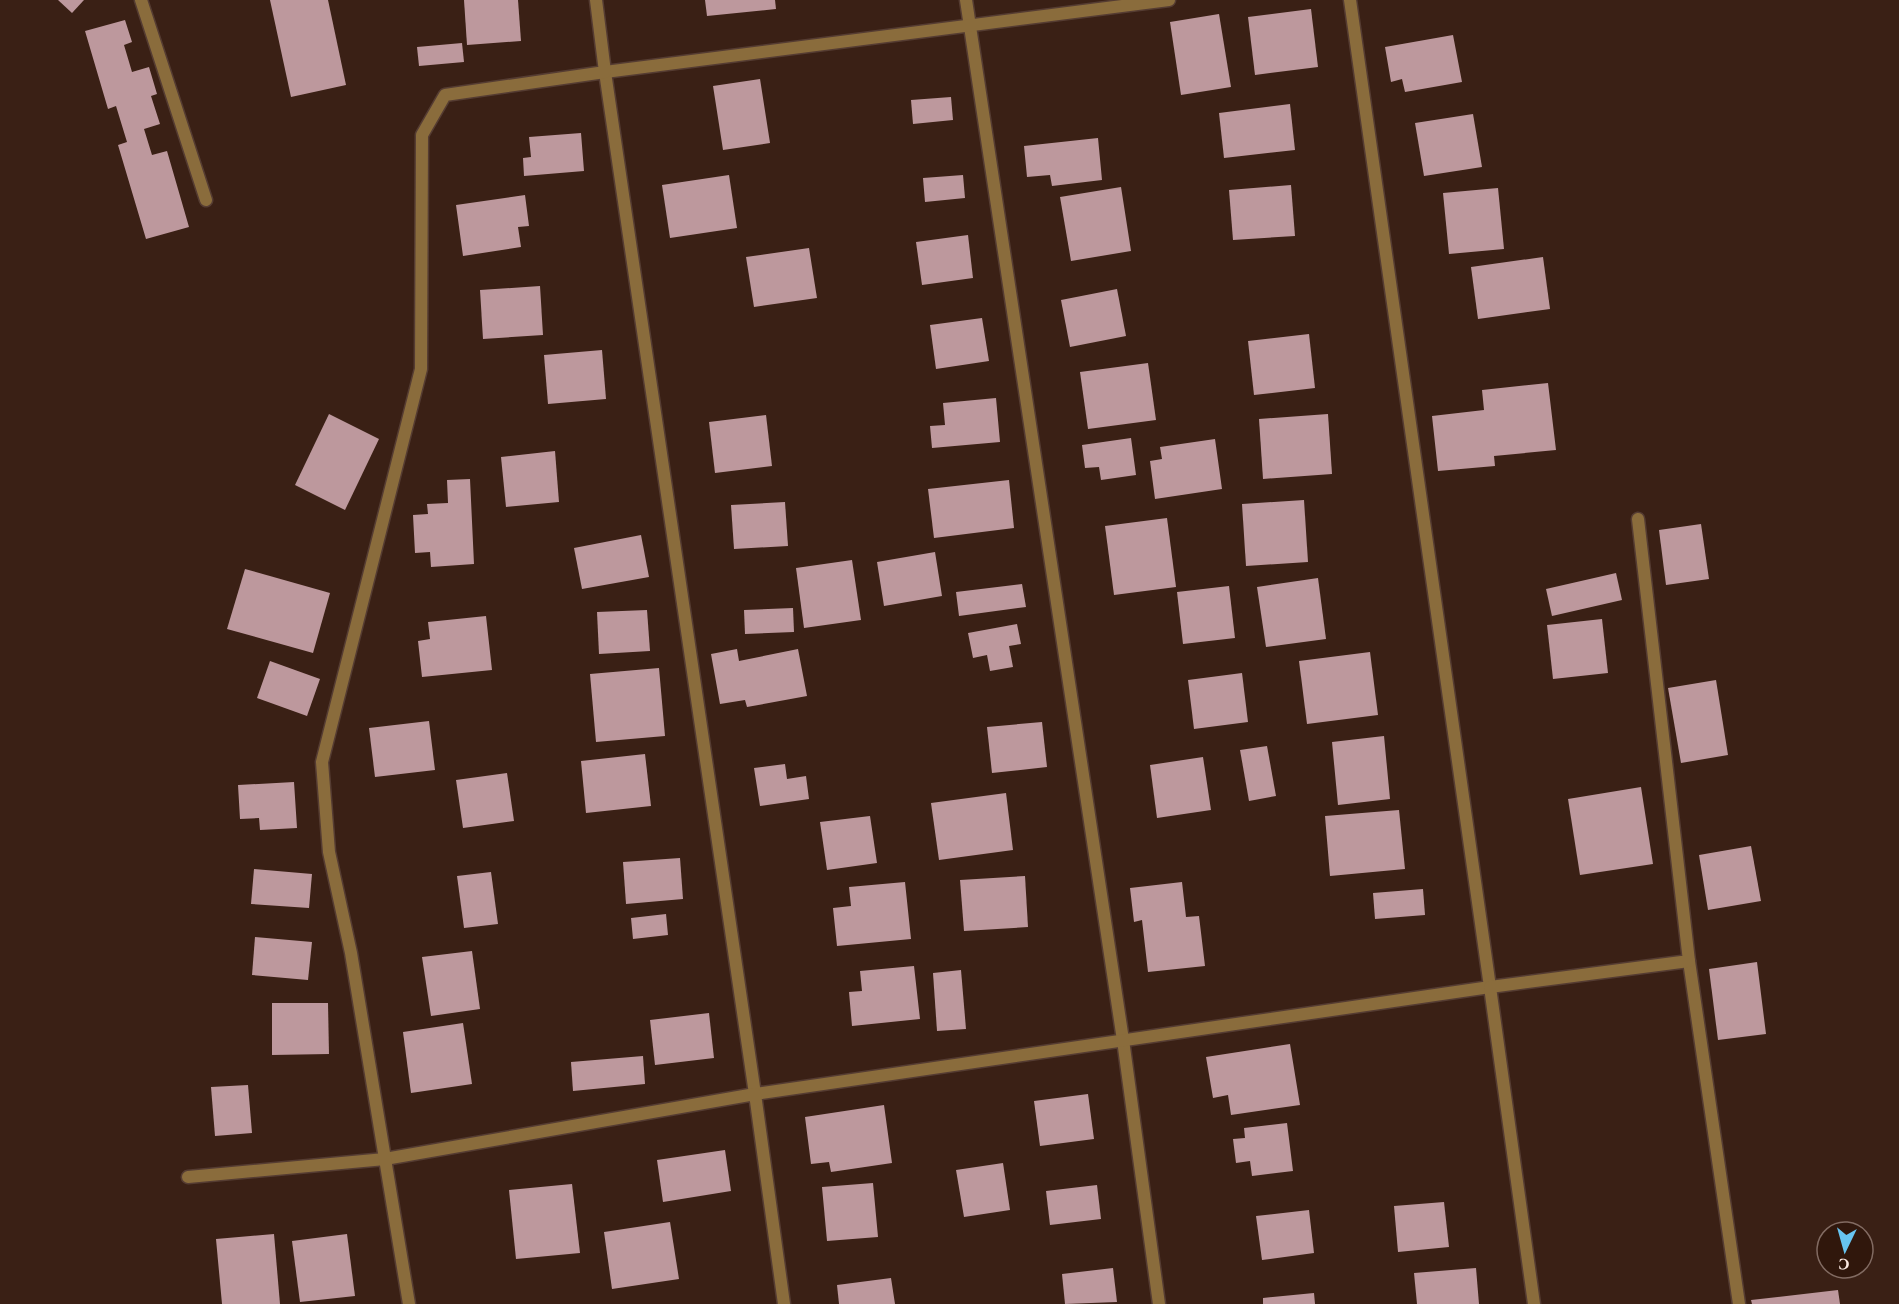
<svg xmlns="http://www.w3.org/2000/svg" width="1899" height="1304" viewBox="0 0 1899 1304" font-family="Spectral,serif">
  <style>
    .building { fill: #bd989d }
    .lines { fill: none; stroke-linecap: round; stroke-linejoin: round }
    .street-casing { stroke: #553c32; stroke-width: 15 }
    .street { stroke: #8a6c3c; stroke-width: 12 }
  </style>
  <rect width="100%" height="100%" fill="#3a2015"/>
  <g class="building">
    <path d="M58,0H84L72,13Z"/>
    <path d="M270,0H328L346,85L291,97Z"/>
    <path d="M464,0H518L521,41L467,45Z"/>
    <path d="M705,0H775L776,9L707,16Z"/>
    <path d="M1311,9L1318,67L1255,75L1248,17Z"/>
    <path d="M1219,14L1231,87L1181,95L1170,22Z"/>
    <path d="M125,20L132,42L124,45L132,72L149,67L157,94L151,96L160,124L144,129L152,155L167,151L189,227L146,239L118,145L127,142L116,106L108,109L85,31Z"/>
    <path d="M1453,35L1462,82L1405,92L1402,79L1391,82L1385,47Z"/>
    <path d="M462,43L464,62L419,66L417,47Z"/>
    <path d="M760,79L770,143L723,150L713,86Z"/>
    <path d="M951,97L953,120L913,124L911,100Z"/>
    <path d="M1290,104L1295,150L1224,158L1219,113Z"/>
    <path d="M1473,114L1482,167L1424,176L1415,123Z"/>
    <path d="M581,133L584,171L524,176L523,158L531,157L529,137Z"/>
    <path d="M1098,138L1102,180L1052,186L1050,175L1027,177L1024,146Z"/>
    <path d="M729,175L737,228L670,238L662,185Z"/>
    <path d="M963,175L965,198L925,202L923,178Z"/>
    <path d="M1291,185L1295,236L1233,240L1229,190Z"/>
    <path d="M1121,187L1131,251L1071,261L1060,197Z"/>
    <path d="M1498,188L1504,249L1449,254L1443,193Z"/>
    <path d="M525,195L529,226L518,227L521,247L463,256L456,205Z"/>
    <path d="M968,235L973,278L922,285L916,242Z"/>
    <path d="M809,248L817,298L754,307L746,257Z"/>
    <path d="M1543,257L1550,309L1478,319L1471,267Z"/>
    <path d="M540,286L543,335L483,339L480,290Z"/>
    <path d="M1117,289L1126,336L1070,347L1061,300Z"/>
    <path d="M982,318L989,361L936,369L930,325Z"/>
    <path d="M1309,334L1315,388L1254,395L1248,341Z"/>
    <path d="M602,350L606,399L548,404L544,355Z"/>
    <path d="M1148,363L1156,420L1088,429L1080,372Z"/>
    <path d="M1548,383L1556,450L1494,456L1495,466L1438,471L1432,416L1484,410L1482,390Z"/>
    <path d="M996,398L1000,442L932,448L930,426L945,425L943,403Z"/>
    <path d="M329,414L379,439L345,510L295,485Z"/>
    <path d="M1328,414L1332,474L1263,479L1259,419Z"/>
    <path d="M766,415L772,466L715,473L709,422Z"/>
    <path d="M1131,438L1136,475L1101,480L1099,467L1085,468L1082,445Z"/>
    <path d="M1215,439L1222,489L1155,499L1150,461L1162,459L1160,447Z"/>
    <path d="M555,451L559,502L506,507L501,457Z"/>
    <path d="M470,479L474,564L431,567L430,552L415,553L413,515L428,514L427,504L448,503L447,480Z"/>
    <path d="M1009,480L1014,528L934,538L928,489Z"/>
    <path d="M1304,500L1308,562L1246,566L1242,504Z"/>
    <path d="M785,502L788,546L734,549L731,505Z"/>
    <path d="M1167,518L1176,587L1114,595L1105,526Z"/>
    <path d="M1701,524L1709,579L1666,585L1659,530Z"/>
    <path d="M641,535L649,577L582,589L574,548Z"/>
    <path d="M935,552L942,596L884,606L877,562Z"/>
    <path d="M852,560L861,620L804,628L796,568Z"/>
    <path d="M245,569L330,593L313,653L227,629Z"/>
    <path d="M1616,573L1622,600L1552,616L1546,589Z"/>
    <path d="M1318,578L1326,639L1266,647L1257,587Z"/>
    <path d="M1022,584L1026,607L959,616L956,592Z"/>
    <path d="M1229,586L1235,638L1183,644L1177,592Z"/>
    <path d="M793,608L794,632L745,634L744,610Z"/>
    <path d="M647,610L650,651L599,654L597,612Z"/>
    <path d="M486,616L492,670L422,677L418,641L430,639L428,622Z"/>
    <path d="M1602,619L1608,673L1553,679L1547,625Z"/>
    <path d="M1017,624L1021,644L1009,646L1013,667L990,671L987,655L973,658L968,633Z"/>
    <path d="M737,649L739,661L798,649L807,696L747,707L745,700L720,704L711,654Z"/>
    <path d="M1370,652L1378,715L1307,724L1299,661Z"/>
    <path d="M270,661L320,679L307,716L257,698Z"/>
    <path d="M659,668L665,736L596,742L590,674Z"/>
    <path d="M1242,673L1248,722L1194,729L1188,680Z"/>
    <path d="M1716,680L1728,755L1681,763L1668,688Z"/>
    <path d="M429,721L435,770L375,777L369,728Z"/>
    <path d="M1042,722L1047,767L992,773L987,727Z"/>
    <path d="M1384,736L1390,799L1338,805L1332,742Z"/>
    <path d="M1267,746L1276,796L1249,801L1240,750Z"/>
    <path d="M645,754L651,806L586,813L581,761Z"/>
    <path d="M1203,757L1211,810L1157,818L1150,765Z"/>
    <path d="M785,764L787,779L806,776L809,799L760,806L754,768Z"/>
    <path d="M507,773L514,821L463,828L456,780Z"/>
    <path d="M294,782L297,828L260,830L259,818L240,819L238,785Z"/>
    <path d="M1641,787L1653,864L1580,875L1568,799Z"/>
    <path d="M1006,793L1013,850L939,860L931,803Z"/>
    <path d="M1399,810L1405,869L1330,876L1325,816Z"/>
    <path d="M870,816L877,863L827,870L820,822Z"/>
    <path d="M1751,846L1761,901L1708,910L1699,855Z"/>
    <path d="M680,858L683,899L626,904L623,862Z"/>
    <path d="M254,869L312,874L309,908L251,904Z"/>
    <path d="M491,872L498,924L464,928L457,876Z"/>
    <path d="M1025,876L1028,927L964,931L960,880Z"/>
    <path d="M905,882L911,939L837,946L833,908L851,906L849,887Z"/>
    <path d="M1182,882L1186,917L1199,916L1205,966L1148,972L1142,920L1134,922L1130,888Z"/>
    <path d="M1423,889L1425,915L1375,919L1373,893Z"/>
    <path d="M666,914L668,935L633,939L631,918Z"/>
    <path d="M255,937L312,942L308,980L252,975Z"/>
    <path d="M472,951L480,1009L431,1016L422,957Z"/>
    <path d="M1757,962L1766,1034L1718,1040L1709,969Z"/>
    <path d="M914,966L920,1019L852,1026L849,992L862,991L860,971Z"/>
    <path d="M961,970L966,1029L937,1031L933,973Z"/>
    <path d="M272,1003H328L329,1054L272,1055Z"/>
    <path d="M709,1013L714,1058L655,1065L650,1020Z"/>
    <path d="M463,1023L472,1084L411,1093L403,1032Z"/>
    <path d="M1290,1044L1300,1105L1231,1115L1228,1095L1213,1098L1206,1057Z"/>
    <path d="M643,1056L645,1084L573,1091L571,1062Z"/>
    <path d="M248,1085L252,1133L215,1136L211,1087Z"/>
    <path d="M1088,1094L1094,1139L1040,1146L1034,1101Z"/>
    <path d="M884,1105L892,1163L831,1172L829,1162L811,1164L805,1117Z"/>
    <path d="M1287,1123L1293,1171L1252,1176L1250,1161L1236,1163L1233,1139L1245,1138L1244,1128Z"/>
    <path d="M725,1150L731,1191L663,1202L657,1160Z"/>
    <path d="M1003,1163L1010,1210L964,1217L956,1170Z"/>
    <path d="M873,1183L878,1237L827,1241L822,1187Z"/>
    <path d="M572,1184L580,1253L516,1259L509,1190Z"/>
    <path d="M1097,1185L1101,1219L1050,1225L1046,1191Z"/>
    <path d="M1444,1202L1449,1247L1398,1252L1394,1206Z"/>
    <path d="M1309,1210L1314,1253L1262,1260L1256,1216Z"/>
    <path d="M670,1222L679,1279L612,1289L604,1232Z"/>
    <path d="M274,1234L280,1304H222L216,1239Z"/>
    <path d="M347,1234L355,1296L300,1302L292,1241Z"/>
    <path d="M1113,1268L1117,1302L1065,1304L1062,1274Z"/>
    <path d="M1476,1268L1479,1304H1417L1414,1273Z"/>
    <path d="M891,1278L895,1304H839L837,1285Z"/>
    <path d="M1838,1290L1840,1304H1752L1751,1300Z"/>
    <path d="M1314,1293L1315,1304H1263V1298Z"/>
  </g>
  <g class="lines">
    <defs>
      <g id="street">
        <path d="M141,0L206,200"/>
        <path d="M966,0L1123,1040L1159,1304"/>
        <path d="M1169,0L605,72L755,1094L1490,987L1350,0"/>
        <path d="M1689,961L1739,1304"/>
        <path d="M188,1177L385,1159L755,1094L784,1304"/>
        <path d="M409,1304L351,953L329,852L322,762L421,369L422,135L445,95L605,72L596,0"/>
        <path d="M1534,1304L1490,987L1689,961L1638,519"/>
      </g>
    </defs>
    <use href="#street" class="street-casing"/>
    <use href="#street" class="street"/>
  </g>
  <g transform="translate(1845 1250) rotate(185)"><circle r="28" fill="#30170c" stroke="#826b62" stroke-width="1.5"/>
  <path d="M0-4.5L10 22L0 15L-10 22Z" fill="#67c4f0"/>
  <text y="-9" font-size="16" font-weight="bold" text-anchor="middle" fill="#fceae3">С</text>
  </g>
</svg>
